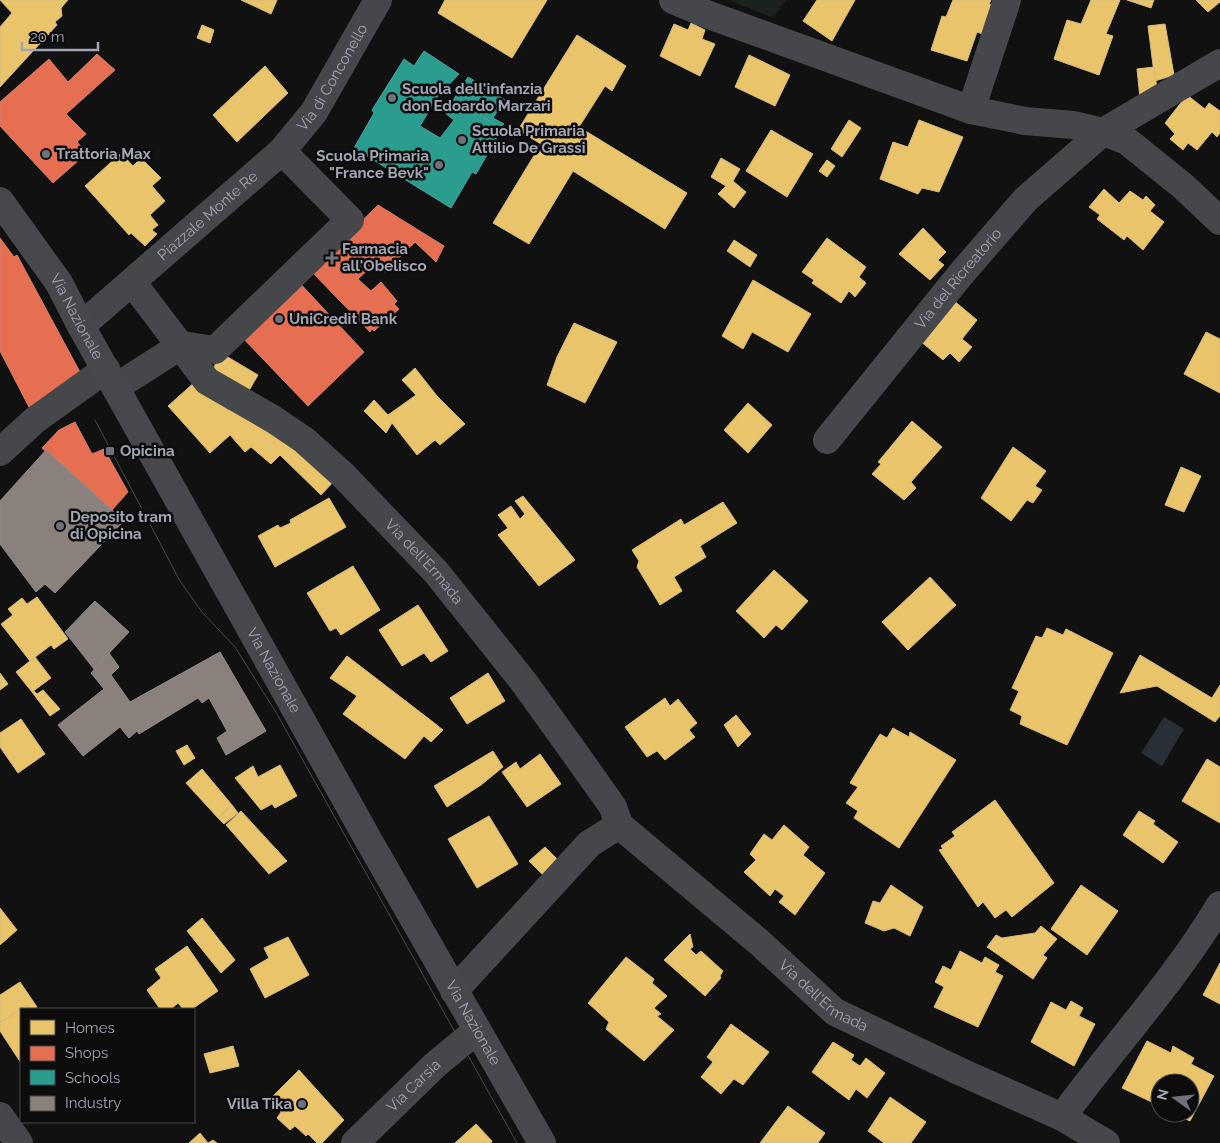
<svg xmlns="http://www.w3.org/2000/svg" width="1220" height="1143" viewBox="0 0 1220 1143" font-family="Raleway,sans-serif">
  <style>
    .green { fill: #1b221d }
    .water { fill: #292f36 }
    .homes { fill: #e9c46a; stroke: #d4bb80 }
    .shops { fill: #e76f51; stroke: #d27f6e }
    .schools { fill: #2a9d8f; stroke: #4e9f9a }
    .industry { fill: #8a817c; stroke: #918c8c }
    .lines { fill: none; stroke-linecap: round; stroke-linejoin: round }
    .street { stroke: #46474a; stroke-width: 28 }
    .primary { stroke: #48484c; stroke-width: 28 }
    .tram { stroke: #47484b; stroke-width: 1 }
    .poi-dot { fill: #6f717b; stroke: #0c0c0d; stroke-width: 2 }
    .labels { text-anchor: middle; stroke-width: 5; stroke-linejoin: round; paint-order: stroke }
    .street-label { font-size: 15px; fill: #a2a5b3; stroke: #0c0c0d }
    .poi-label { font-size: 15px; font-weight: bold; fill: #a2a5b3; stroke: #0c0c0d; text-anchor: start }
  </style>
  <rect width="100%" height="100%" fill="#111112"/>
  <path class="green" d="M729,0H786L773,18Z"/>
  <path class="water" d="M1164,717L1184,729L1162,766L1141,753Z"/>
  <g class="homes">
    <path d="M0,0H68L61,8L62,16L55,22L57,25L0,87V27L12,13Z"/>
    <path d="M241,0H277L271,14Z"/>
    <path d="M445,0H547L512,58L438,13Z"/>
    <path d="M817,0H855L832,41L803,21Z"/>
    <path d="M953,0H991L989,4L1000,7L990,37L977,32L967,61L931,50L942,16L946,17Z"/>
    <path d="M1091,0H1120L1106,34L1113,36L1099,75L1054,59L1067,20L1081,24Z"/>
    <path d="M1127,0H1154L1151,8Z"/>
    <path d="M1196,0H1220V2L1208,12Z"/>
    <path d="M691,23L705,30L702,39L715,44L700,76L660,56L674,24L688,30Z"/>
    <path d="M1165,24L1174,75L1155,81L1148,26Z"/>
    <path d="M202,25L214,30L210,43L197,38Z"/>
    <path d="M577,35L626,66L612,91L605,86L579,127L687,193L665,229L573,171L529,244L493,223L541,144L518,130Z"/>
    <path d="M749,55L790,75L775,106L735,87Z"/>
    <path d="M265,66L288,93L237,142L213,115Z"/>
    <path d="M1154,67L1157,89L1140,98L1137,69Z"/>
    <path d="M1187,95L1205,109L1209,103L1220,111V133L1217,137L1212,132L1197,150L1188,143L1183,150L1170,139L1175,134L1165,123Z"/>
    <path d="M849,120L861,128L842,157L831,149Z"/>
    <path d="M919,120L963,137L939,192L922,188L918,194L880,179L893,142L908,147Z"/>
    <path d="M771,130L813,154L787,197L746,171Z"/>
    <path d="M121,153L133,166L141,158L161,178L152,186L165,201L150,215L158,225L152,230L157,234L145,246L131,233L129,235L85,186Z"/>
    <path d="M721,158L740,169L733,181L746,192L734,208L718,194L726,186L711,177Z"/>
    <path d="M827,160L835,166L827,177L819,171Z"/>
    <path d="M1104,189L1119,203L1130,191L1143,200L1146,196L1155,205L1150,211L1164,222L1143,250L1127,236L1124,240L1097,219L1100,215L1089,207Z"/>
    <path d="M923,228L946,252L938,260L944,265L930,280L899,254Z"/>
    <path d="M827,238L866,267L859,277L866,283L855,297L849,291L841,303L812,283L814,280L802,272Z"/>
    <path d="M734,240L757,255L750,267L727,251Z"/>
    <path d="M753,280L811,314L788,352L752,332L743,349L722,336Z"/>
    <path d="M953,300L977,320L962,339L972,347L959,362L950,353L943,360L919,340Z"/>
    <path d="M574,323L617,342L585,403L547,385L557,357Z"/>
    <path d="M1206,332L1220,339V393L1184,374Z"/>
    <path d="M221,353L258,375L247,394L211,373Z"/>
    <path d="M415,368L437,396L465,424L440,445L435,440L417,455L392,423L386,433L364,411L374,400L388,415L416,395L402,380Z"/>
    <path d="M196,381L228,410L232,408L288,442L335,480L321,495L280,455L271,464L251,447L245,452L230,435L210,453L168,406Z"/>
    <path d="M748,403L772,425L748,453L724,430Z"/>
    <path d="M912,421L942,447L911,482L916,488L904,500L872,474L881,464L878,462Z"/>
    <path d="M1013,447L1046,471L1035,486L1042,490L1033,503L1027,500L1011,521L981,498Z"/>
    <path d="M1181,467L1201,476L1184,512L1165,505Z"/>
    <path d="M523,496L575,560L539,586L498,535L508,528L498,515L511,506L520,519L525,514L515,501Z"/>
    <path d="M329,498L346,527L275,567L258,536L278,525L280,528L291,523L290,520Z"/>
    <path d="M723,502L737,523L700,546L706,557L674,577L682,591L660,605L637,567L639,561L632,550L681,519L684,525Z"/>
    <path d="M353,566L380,610L341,635L336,628L330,631L307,593Z"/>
    <path d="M774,570L808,601L782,630L776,625L764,638L736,611Z"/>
    <path d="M930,577L956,605L908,650L882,622Z"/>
    <path d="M37,597L68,639L54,649L51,645L30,661L1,624L13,615L8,609L22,598L27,604Z"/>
    <path d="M418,605L448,651L431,662L424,653L402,666L379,630Z"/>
    <path d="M1047,628L1063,635L1066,629L1113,653L1067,745L1020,724L1022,716L1010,710L1019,691L1012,688L1036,636L1042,638Z"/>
    <path d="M1140,655L1212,698L1220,685V716L1215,722L1157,686L1120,693Z"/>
    <path d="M347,656L433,722L443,730L431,742L424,736L405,759L343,714L357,696L330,678Z"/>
    <path d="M35,657L51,678L32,692L16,672Z"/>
    <path d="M0,673L8,684L0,690Z"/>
    <path d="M488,673L505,701L467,724L450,698Z"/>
    <path d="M43,690L60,709L50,716L32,692L34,691L37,694Z"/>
    <path d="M665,698L670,706L678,699L697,723L689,730L695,737L665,760L657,751L647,757L625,727Z"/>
    <path d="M736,715L751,734L738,747L724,725Z"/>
    <path d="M21,719L45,754L18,773L0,747V733Z"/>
    <path d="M893,728L909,737L910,732L956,760L899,848L854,818L858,811L846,803L858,787L850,783L880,734L887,738Z"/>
    <path d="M187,745L195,758L184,765L176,751Z"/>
    <path d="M493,751L503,767L481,785L447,807L434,786Z"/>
    <path d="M540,754L561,784L527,807L502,772L516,762L520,769Z"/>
    <path d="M1207,759L1220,767V823L1182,801Z"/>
    <path d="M280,765L297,796L275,808L272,804L261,810L235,778L253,766L258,777Z"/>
    <path d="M202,769L232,805L218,818L186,783Z"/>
    <path d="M995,800L1054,883L1012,917L1006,910L995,918L983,902L978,907L939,850L943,849L941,846L955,836L952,832Z"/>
    <path d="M232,805L238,813L224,824L218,818Z"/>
    <path d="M241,811L287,861L269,874L226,825Z"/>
    <path d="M1139,811L1155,821L1153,824L1178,842L1163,863L1123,835Z"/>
    <path d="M489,816L518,864L477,888L448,839Z"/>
    <path d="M784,825L809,847L803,855L825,873L795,915L779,902L784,896L775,889L770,896L744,872L756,860L750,854L764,834L772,840Z"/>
    <path d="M545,847L561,863L547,879L529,861Z"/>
    <path d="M891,885L923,907L910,936L894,928L884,931L865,923L873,901L880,903Z"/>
    <path d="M1081,885L1118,911L1087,955L1051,929Z"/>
    <path d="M0,908L17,930L0,945Z"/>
    <path d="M202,918L235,960L221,973L187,931Z"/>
    <path d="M1041,926L1057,939L1043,955L1047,958L1033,979L987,947L996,935L1002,938L1035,933Z"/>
    <path d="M690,934L693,947L690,949L696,955L701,951L723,971L720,976L721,978L705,996L664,960Z"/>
    <path d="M288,937L309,975L265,998L250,969L269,958L264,948Z"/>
    <path d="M187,946L218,991L192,1009H183L178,1003L171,1009H160L147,990L161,978L155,969Z"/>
    <path d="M960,951L982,963L985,957L999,965L995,972L1003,976L978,1027L934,1007L944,987L935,982L943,966L951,970Z"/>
    <path d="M626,957L654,979L652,983L667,996L654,1008L661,1014L657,1016L674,1030L644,1061L606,1029L609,1022L588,1003Z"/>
    <path d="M1220,963V1004L1203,995Z"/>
    <path d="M20,982L37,1007L30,1009L27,1005L0,1023V995Z"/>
    <path d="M1071,1001L1083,1008L1079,1016L1095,1024L1074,1066L1031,1042L1051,1002L1066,1010Z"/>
    <path d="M27,1005L30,1009H21V1063L0,1031V1023Z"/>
    <path d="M731,1024L769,1052L743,1085L734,1079L721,1094L701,1077L713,1062L707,1057Z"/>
    <path d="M1147,1041L1171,1053L1173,1046L1194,1058L1191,1064L1214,1076L1190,1121L1173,1113H1190V1083H1160V1106L1122,1088Z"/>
    <path d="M833,1042L854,1055L851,1060L860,1066L866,1058L885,1073L867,1098L856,1089L849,1100L812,1072Z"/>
    <path d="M233,1046L239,1066L210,1073L204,1054Z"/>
    <path d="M299,1070L344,1120L322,1143H317L308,1134L306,1136L295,1126L290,1130L277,1118L281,1112L270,1099Z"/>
    <path d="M890,1097L926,1122L911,1143H884L868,1131Z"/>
    <path d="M788,1106L825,1133L818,1143H760Z"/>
    <path d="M476,1124L492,1141L491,1143H455Z"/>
    <path d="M200,1133L208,1143L213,1140L217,1143H189Z"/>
  </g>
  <g class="shops">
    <path d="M97,54L115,70L66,114L86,134L77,142L87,153L53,183L0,126V102L49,59L68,82Z"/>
    <path d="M378,205L444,246L436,262L415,242L385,272L374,264L358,279L371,291L381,282L397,301L394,304L399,309L374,331L372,329L370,332L311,271Z"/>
    <path d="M0,238L14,257L17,255L81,374L29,407L0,351Z"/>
    <path d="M296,279L364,352L308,406L239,334Z"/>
    <path d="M75,422L92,454L104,449L128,492L112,510L42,448L59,430Z"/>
  </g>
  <g class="schools">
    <path d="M424,51L459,74L438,96L420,126L440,138L454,120L445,113L468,77L488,89L480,102L486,104L480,115L502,129L476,174L472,172L451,208L354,148L374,113L372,110L404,59L414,66Z"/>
    <path d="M488,89L505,100L493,118L504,124L500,128L480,115L486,104L480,102Z"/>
  </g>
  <g class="industry">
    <path d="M46,450L124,521L55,593L45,584L36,592L0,544V501Z"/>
    <path d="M95,601L129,632L94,669L65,632Z"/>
    <path d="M220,652L266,731L226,755L217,738L227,731L209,698L202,703L198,698L139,734L137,731L129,738L120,727L83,756L58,725L104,689L91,673L109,653L119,667L111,675L130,702Z"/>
  </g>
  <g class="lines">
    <g class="street">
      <path d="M673,0L709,15L971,110L1025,121L1073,125L1103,132L1127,141L1184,187L1220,221"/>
      <path d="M971,110L1007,0"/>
      <path id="s1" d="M132,282L207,381L273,419L304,440L343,475L436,572L523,681L574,752L613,807L619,825"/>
      <path id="s2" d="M81,326L282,151L314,112L378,0"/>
      <path d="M116,387L182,345L215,350L350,220L282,151"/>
      <path id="s3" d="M827,440L961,274L1026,199L1103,132L1220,63"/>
      <path d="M0,452L35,420L106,369"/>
      <path id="s4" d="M454,991L589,844L619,825L760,943L835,1012L959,1071L1062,1117L1106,1143"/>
      <path d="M0,1116L19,1143"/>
      <path d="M1062,1117C1114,1046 1175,980 1220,905"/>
      <path id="s5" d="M355,1143L435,1065L476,1031"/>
    </g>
    <path class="primary" id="s6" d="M0,201L59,283L81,326L369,841L542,1143"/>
    <path class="tram" d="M95,420L180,581L202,612L235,647L277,714L517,1143"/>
  </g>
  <g class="poi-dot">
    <circle cx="392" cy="98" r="5"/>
    <circle cx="462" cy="140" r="5"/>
    <circle cx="46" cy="154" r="5"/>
    <circle cx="439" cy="165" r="5"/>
    <path d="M329.5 250.5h5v5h5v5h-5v5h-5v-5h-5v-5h5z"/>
    <circle cx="279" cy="319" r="5"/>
    <rect x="105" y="446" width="10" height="10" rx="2.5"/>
    <circle cx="60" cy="526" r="5"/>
    <circle cx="302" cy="1104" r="5"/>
  </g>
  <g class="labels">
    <g class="street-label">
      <text dy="5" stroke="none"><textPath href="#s2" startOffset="356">Via di Conconello</textPath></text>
      <text dy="5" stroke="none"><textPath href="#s2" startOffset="168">Piazzale Monte Re</textPath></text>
      <text dy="5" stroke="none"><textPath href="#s3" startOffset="208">Via del Ricreatorio</textPath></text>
      <text dy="5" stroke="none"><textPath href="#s6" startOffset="139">Via Nazionale</textPath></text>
      <text dy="5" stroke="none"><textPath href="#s1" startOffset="409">Via dell'Ermada</textPath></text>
      <text dy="5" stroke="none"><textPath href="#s6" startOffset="544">Via Nazionale</textPath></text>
      <text dy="5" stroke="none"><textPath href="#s4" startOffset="502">Via dell'Ermada</textPath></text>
      <text dy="5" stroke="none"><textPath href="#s6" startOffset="949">Via Nazionale</textPath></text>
      <text dy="5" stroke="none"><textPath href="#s5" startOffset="82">Via Carsia</textPath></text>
    </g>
    <g class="poi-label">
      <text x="402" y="94">Scuola dell'infanzia<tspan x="402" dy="17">don Edoardo Marzari</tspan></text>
      <text x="472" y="136">Scuola Primaria<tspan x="472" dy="17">Attilio De Grassi</tspan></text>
      <text x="56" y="159">Trattoria Max</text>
      <text x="429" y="161" text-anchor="end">Scuola Primaria<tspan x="429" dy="17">"France Bevk"</tspan></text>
      <text x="342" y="254">Farmacia<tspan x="342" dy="17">all'Obelisco</tspan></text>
      <text x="289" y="324">UniCredit Bank</text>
      <text x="120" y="456">Opicina</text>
      <text x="70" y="522">Deposito tram<tspan x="70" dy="17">di Opicina</tspan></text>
      <text x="292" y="1109" text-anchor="end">Villa Tika</text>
    </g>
  </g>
  <rect x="20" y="1008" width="175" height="115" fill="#0c0c0d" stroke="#48494f"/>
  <rect x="30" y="1020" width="25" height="15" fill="#e9c46a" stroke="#48494f"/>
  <text x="65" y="1033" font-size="15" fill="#a2a5b3">Homes</text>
  <rect x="30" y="1046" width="25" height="15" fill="#e76f51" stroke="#48494f"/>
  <text x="65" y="1058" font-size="15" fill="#a2a5b3">Shops</text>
  <rect x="30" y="1070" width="25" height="15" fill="#2a9d8f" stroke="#48494f"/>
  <text x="65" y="1083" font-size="15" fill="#a2a5b3">Schools</text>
  <rect x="30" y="1096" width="25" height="15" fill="#8a817c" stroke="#48494f"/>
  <text x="65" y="1108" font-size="15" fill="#a2a5b3">Industry</text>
  <g transform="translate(1175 1098) rotate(285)"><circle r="24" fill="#0c0c0d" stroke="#48494f"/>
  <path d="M0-4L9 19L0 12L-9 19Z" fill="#6f717b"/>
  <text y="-8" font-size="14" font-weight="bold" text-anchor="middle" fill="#a2a5b3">N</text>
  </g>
  <path d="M22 42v8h76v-8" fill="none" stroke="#a2a5b3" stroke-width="2.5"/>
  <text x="30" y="42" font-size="15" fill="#a2a5b3" stroke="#0c0c0d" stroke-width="4" paint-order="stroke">20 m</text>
</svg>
